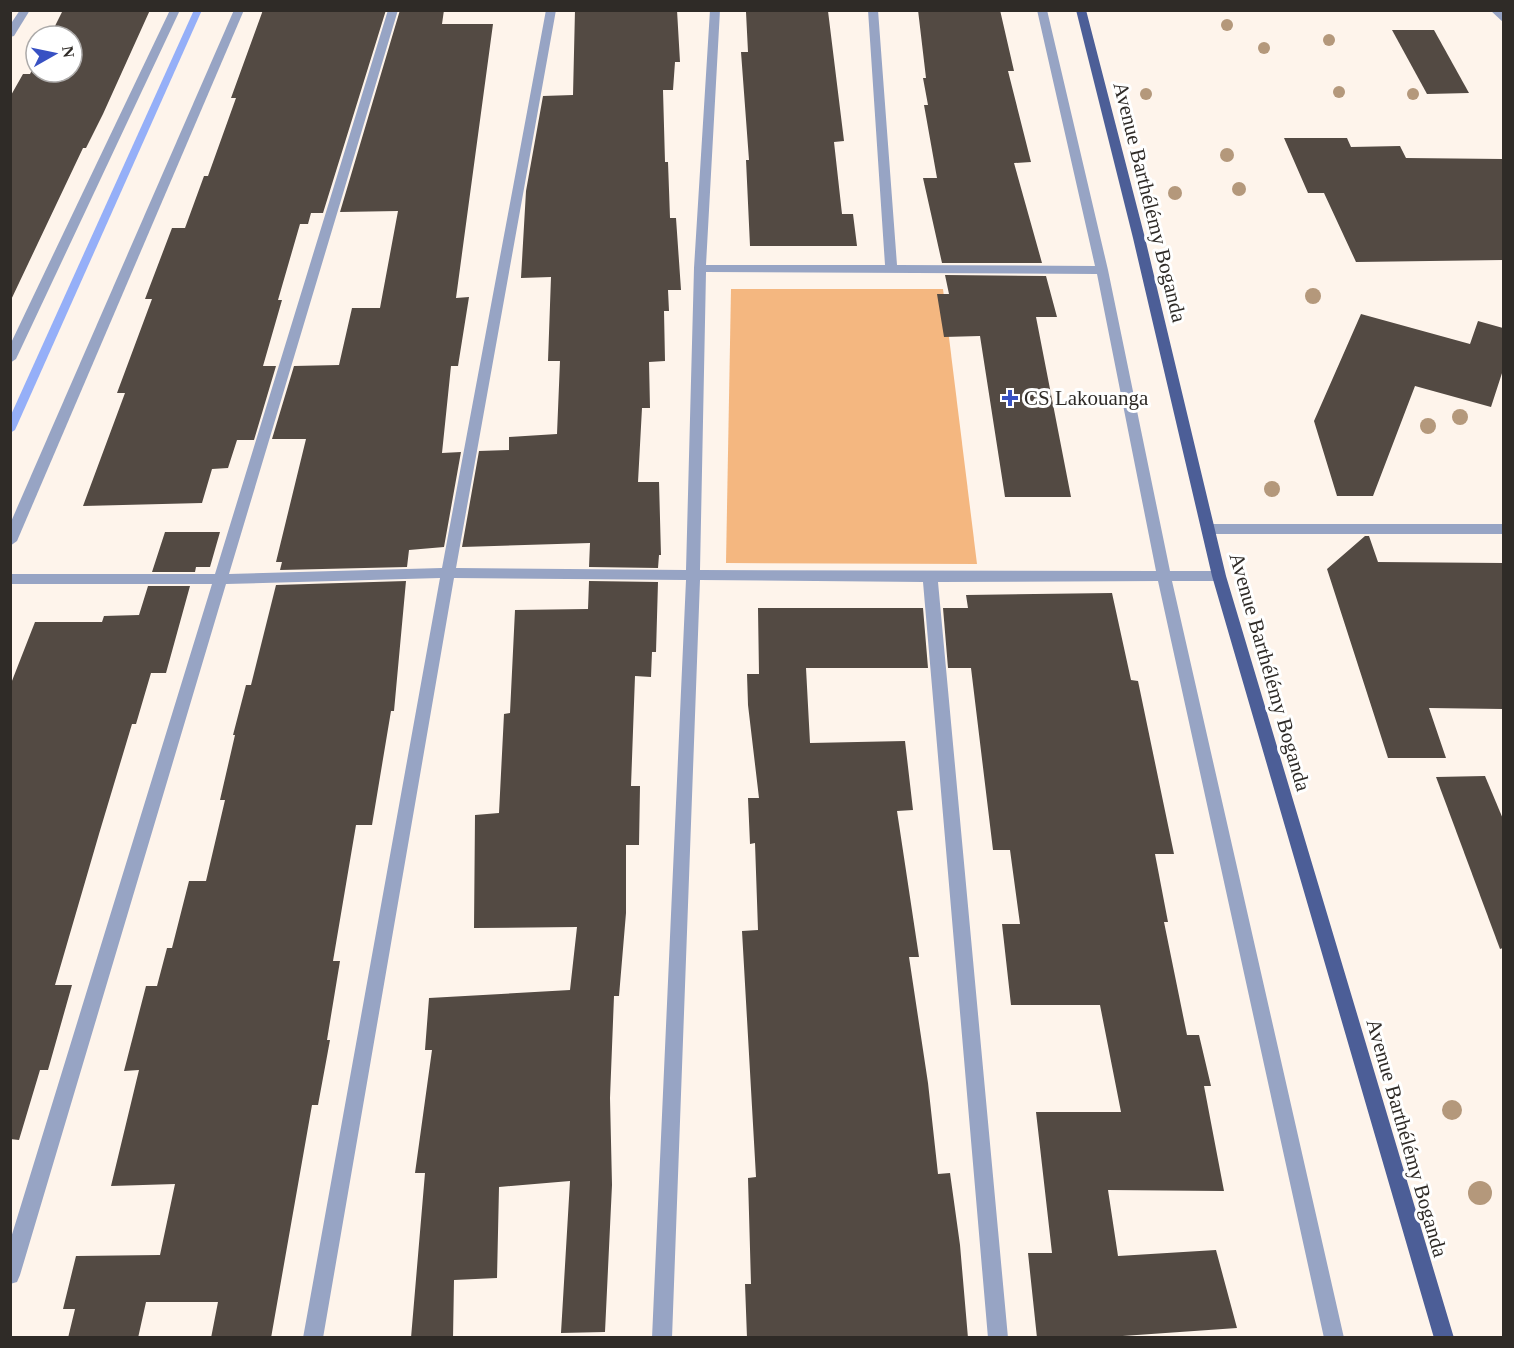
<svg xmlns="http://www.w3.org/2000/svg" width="1514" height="1348" viewBox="0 0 1514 1348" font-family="Georgia,serif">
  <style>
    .green { fill: #f4b780 }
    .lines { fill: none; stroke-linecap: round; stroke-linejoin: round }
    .stream { fill: #95aff8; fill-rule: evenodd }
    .building { fill: #534a43 }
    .street { fill: #97a4c4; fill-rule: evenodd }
    .primary { fill: #4c5e97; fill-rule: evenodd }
    .tree { fill: #b4987b }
    .poi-dot { fill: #3851c3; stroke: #fff; stroke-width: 2 }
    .labels { text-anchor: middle; stroke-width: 6; stroke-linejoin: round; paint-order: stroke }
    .street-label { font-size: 21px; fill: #2f2b27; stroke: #fff }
    .poi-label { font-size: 21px; fill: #2f2b27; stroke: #fff; text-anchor: start }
  </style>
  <rect width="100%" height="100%" fill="#fef4eb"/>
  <path class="green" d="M731,289H943L977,564L726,563Z"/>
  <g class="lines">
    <path class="stream" d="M194,10H202L15,430L10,433V417Z"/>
  </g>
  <g class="building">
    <path d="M63,10H150L103,114L86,148H83L10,302V97L23,74H30L36,62V72H72V36H50Z"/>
    <path d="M263,10H386L323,213H311L308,224H300L278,300H282L263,366H276L254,440H237L228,468L212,469L202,503L83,506L125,393H117L152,299H145L172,228H185L204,176H208L236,98H231Z"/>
    <path d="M400,10H444L442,24H493L456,298L469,297L458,366H451L442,453L461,452L444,547L409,550L407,567L280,570L282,562H276L306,439H272L294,366L339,365L352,308H380L398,211L340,212Z"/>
    <path d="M575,10H677L680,62H675L673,90H663L665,162H668L670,218H676L681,290H668L669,311H664L665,361L649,362L650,408H642L638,482H659L661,555H659L658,568L589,567L590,543L462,547L479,451L509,450V437L557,434L560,361H548L551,277L521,278L526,191L543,96L573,95Z"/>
    <path d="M918,10H1000L1014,71H1008L1031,162L1014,163L1042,263H942L923,178H937L924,105H928L923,78H926Z"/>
    <path d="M828,11L844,141L834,142L842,214H853L857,246H750L746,160H749L741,52H748L746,12Z"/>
    <path d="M1392,30H1434L1469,93L1427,94Z"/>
    <path d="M1284,138H1347L1351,147L1400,146L1406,158L1503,159V260L1356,262L1324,193H1308Z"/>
    <path d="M945,275L1046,276L1057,317H1036L1071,497H1005L980,336L944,337L937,294H949Z"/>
    <path d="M1361,314L1470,344L1478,321L1503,328V370L1491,407L1415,386L1373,496H1337L1314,421Z"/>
    <path d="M165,532H220L210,567H196L195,572H152Z"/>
    <path d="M1365,536H1369L1378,562L1503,563V709L1429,708L1446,758H1388L1327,569Z"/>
    <path d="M406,581L394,711H391L372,825H356L333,961H340L327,1040H330L318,1105H312L271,1338H211L218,1302H146L138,1338H68L75,1309H63L76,1256L160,1255L175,1184L111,1186L139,1070L124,1071L146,986H157L167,948H172L189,881H206L225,800H220L235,735H233L246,685H251L276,585Z"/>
    <path d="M589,581L658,582L656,652H652L651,677L635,676L631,786H640L639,845H626V913L619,996H614L610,1098L612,1185L605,1332L561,1333L570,1181L499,1187L497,1278L454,1280L453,1338H411L425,1173H415L432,1050H425L429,998L570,990L577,927L474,928L475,815L499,813L504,714L510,713L515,610L588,609Z"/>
    <path d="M148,586H190L166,673H151L136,724H132L99,834L55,985H72L48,1070H40L19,1140L10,1139V686L35,622H102L104,616L139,615Z"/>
    <path d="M1112,593L1131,680L1138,681L1174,854H1155L1168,922H1164L1187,1035H1199L1211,1086H1204L1224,1191L1108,1190L1118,1256L1216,1250L1237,1328L1094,1338H1037L1028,1253H1052L1036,1112H1121L1100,1005H1011L1002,924H1020L1010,850H993L971,668H948L943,608H968L966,595Z"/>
    <path d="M758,608H923L928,668H806L810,743L905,741L913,810L897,811L919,957H909L928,1083L938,1174L950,1173L960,1245L968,1338H747L745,1284H751L748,1178L756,1177L742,931L758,930L755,843L750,844L748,798H759L748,705L747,674H759Z"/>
    <path d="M1485,776L1503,819V948L1500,949L1436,777Z"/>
  </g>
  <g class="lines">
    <g class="street">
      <path d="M20,10H30L14,36L10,37V25Z"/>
      <path d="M170,10H180L16,359L10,363V345Z"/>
      <path d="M234,10H244L17,541L10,546V524Z"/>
      <path d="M388,10H398L229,574L442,568L546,10H556L456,568L686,570L694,268L710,10H720L706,265H885L868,10H878L897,265L1095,266L1037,10H1047L1108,270L1170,571H1219L1226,576L1219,581H1172L1344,1338H1324L1158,581L938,582L1008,1338H988L923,582L700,580L672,1338H652L686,580L454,578L323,1338H303L440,578L226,584L20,1275L17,1282L10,1284V1241L212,584H10V574H215ZM706,272L1097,274L1156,571L700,570Z"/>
      <path d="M1490,10H1501L1504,14V23Z"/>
      <path d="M1208,524H1504V534H1208L1201,529Z"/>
    </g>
    <path class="primary" d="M1076,10H1086L1145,238L1226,576L1454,1338H1434L1212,576L1133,238Z"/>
  </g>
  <g class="tree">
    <circle cx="1227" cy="25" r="6"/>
    <circle cx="1329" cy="40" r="6"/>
    <circle cx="1264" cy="48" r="6"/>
    <circle cx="1339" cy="92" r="6"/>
    <circle cx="1146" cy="94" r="6"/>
    <circle cx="1413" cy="94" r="6"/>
    <circle cx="1227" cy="155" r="7"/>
    <circle cx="1239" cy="189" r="7"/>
    <circle cx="1175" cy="193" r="7"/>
    <circle cx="1313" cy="296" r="8"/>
    <circle cx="1460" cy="417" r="8"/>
    <circle cx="1428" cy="426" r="8"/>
    <circle cx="1272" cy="489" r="8"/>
    <circle cx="1452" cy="1110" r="10"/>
    <circle cx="1480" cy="1193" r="12"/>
  </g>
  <path class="poi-dot" d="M1007 389h6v6h6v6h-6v6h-6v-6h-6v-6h6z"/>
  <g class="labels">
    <g class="street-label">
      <text transform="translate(1150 202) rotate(76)" y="7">Avenue Barthélémy Boganda</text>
      <text transform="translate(1270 672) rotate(74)" y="7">Avenue Barthélémy Boganda</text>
      <text transform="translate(1407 1138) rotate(74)" y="7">Avenue Barthélémy Boganda</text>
    </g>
    <g class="poi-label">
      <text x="1024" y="405">CS Lakouanga</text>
    </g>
  </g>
  <rect width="1514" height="1348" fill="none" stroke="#2f2b27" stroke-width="24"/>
  <g transform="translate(54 54) rotate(81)"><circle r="28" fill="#ffffff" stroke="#acaaa9" stroke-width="1.5"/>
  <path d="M0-4.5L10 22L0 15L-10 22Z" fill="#3851c3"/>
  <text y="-9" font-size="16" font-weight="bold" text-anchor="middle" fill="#2f2b27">N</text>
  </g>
</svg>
